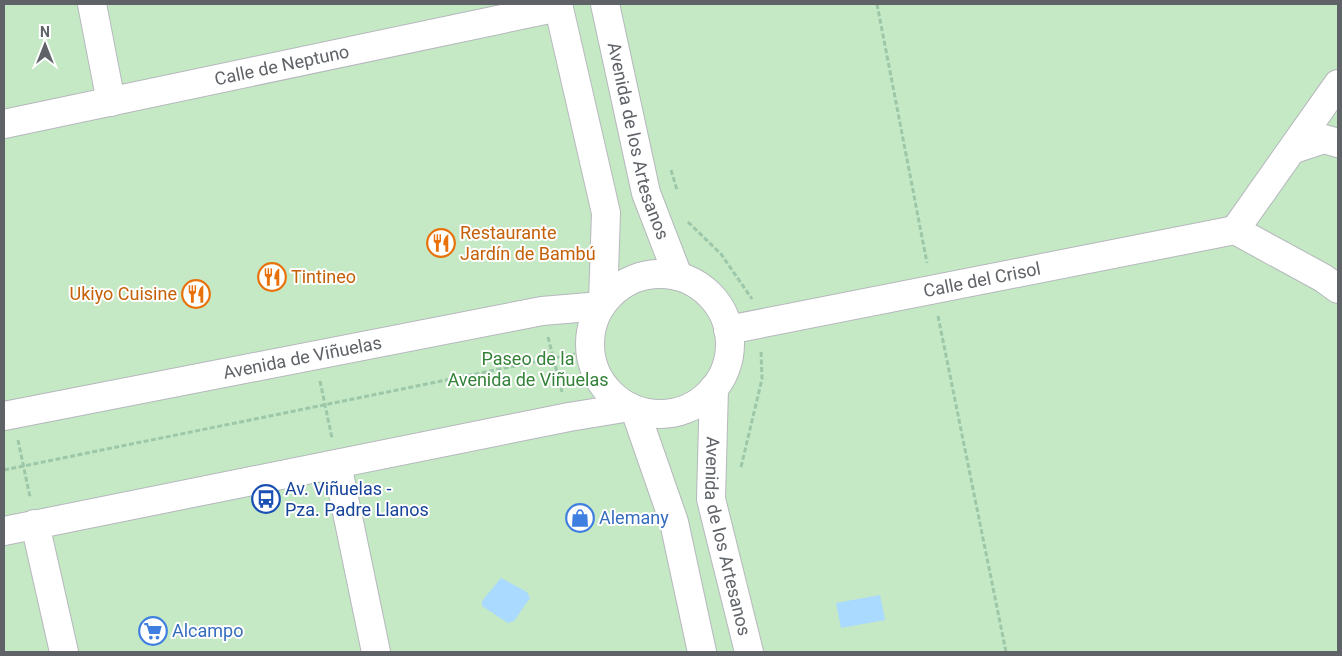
<svg xmlns="http://www.w3.org/2000/svg" width="1342" height="656" viewBox="0 0 1342 656" font-family="Roboto,sans-serif">
  <style>
    .green { fill: #c5e8c5 }
    .water { fill: #aadaff }
    .lines { fill: none; stroke-linecap: round; stroke-linejoin: round }
    .minor-casing { stroke: #b5b8bc; stroke-width: 30 }
    .path { stroke: #9cc7a9; stroke-width: 3; stroke-dasharray: 5 2.5; stroke-linecap: butt }
    .minor { stroke: #fff; stroke-width: 28 }
    .labels { text-anchor: middle; stroke-width: 4; stroke-linejoin: round; paint-order: stroke }
    .street-label { font-size: 18px; fill: #5f6368; stroke: #fff }
    .food-label { font-size: 18px; fill: #c56008; stroke: #fff; text-anchor: start }
    .park-label { font-size: 18px; fill: #348238; stroke: #fff }
    .transit-label { font-size: 18px; fill: #164399; stroke: #fff; text-anchor: start }
    .shop-label { font-size: 18px; fill: #366cbe; stroke: #fff; text-anchor: start }
  </style>
  <rect width="100%" height="100%" fill="#f1efe8"/>
  <rect class="green" x="4" y="4" width="1334" height="648"/>
  <g class="water">
    <path d="M501,578L527,592L530,598L514,621L508,623L482,606V601Z"/>
    <path d="M880,595L885,620L841,628L836,603Z"/>
  </g>
  <g class="lines">
    <defs>
      <g id="minor">
        <path d="M92,4L111,102"/>
        <path d="M558,4L606,213L603,302"/>
        <path id="s1" d="M605,4L646,193L678,276"/>
        <path id="s2" d="M4,124L559,7"/>
        <path d="M1294,149L1324,139L1338,143"/>
        <path d="M1235,230L1338,84"/>
        <path d="M1235,230L1323,278L1338,289"/>
        <circle cx="660" cy="344" r="70"/>
        <path id="s3" d="M728,330L1235,230"/>
        <path id="s4" d="M714,388L711,499L749,652"/>
        <path d="M635,410L674,522L702,652"/>
        <path id="s5" d="M4,416L542,311L601,306"/>
        <path d="M337,464L376,652"/>
        <path d="M35,524L64,652"/>
        <path d="M4,531L569,417L630,407"/>
      </g>
    </defs>
    <use href="#minor" class="minor-casing"/>
    <g class="path">
      <path d="M877,4L927,263"/>
      <path d="M671,170L677,190"/>
      <path d="M688,222L721,254L752,299"/>
      <path d="M938,316L1006,652"/>
      <path d="M548,337L562,392"/>
      <path d="M320,381L332,438"/>
      <path d="M18,440L30,497"/>
      <path d="M741,467L762,379L761,351"/>
      <path d="M4,470L589,351"/>
    </g>
    <use href="#minor" class="minor"/>
  </g>
  <defs>
    <symbol id="restaurant-ring" viewBox="-11 -11 22 22"><circle r="9.5" fill="#fff" stroke="#e8710a" stroke-width="1.5"/><path d="M-5-6h1v4h1v-4h1v4h1v-4h1v5L-1.5 .5V6h-2V.5L-5-1ZM5-6V6H3V1.5H1.5Q1.5-4 5-6Z" fill="#e8710a"/></symbol>
    <symbol id="bus-ring" viewBox="-11 -11 22 22"><circle r="9.5" fill="#fff" stroke="#1a4fb4" stroke-width="1.5"/><path d="M-5-6H5V4H4V6H2V4H-2V6H-4V4H-5ZM-3.5-4V0h7V-4ZM-3.5 1.2v1.5H-2V1.2ZM2 1.2v1.5H3.5V1.2Z" fill="#1a4fb4"/></symbol>
    <symbol id="shop-ring" viewBox="-11 -11 22 22"><circle r="9.5" fill="#fff" stroke="#3f7fe0" stroke-width="1.5"/><path d="M-5-2.5h2.3a2.7 3.5 0 0 1 5.4 0H5L5.5 6h-11ZM-1.5-2.5h3a1.5 2.3 0 0 0-3 0Z" fill="#3f7fe0"/></symbol>
    <symbol id="supermarket-ring" viewBox="-11 -11 22 22"><circle r="9.5" fill="#fff" stroke="#3f7fe0" stroke-width="1.5"/><path d="M-6-5.5h2.5l.6 2H6L4.5 2H-2.5L-4.4-4H-6ZM-1.5 3.2a1.3 1.3 0 1 0 .1 0ZM3 3.2a1.3 1.3 0 1 0 .1 0Z" fill="#3f7fe0"/></symbol>
  </defs>
  <g fill-rule="evenodd">
    <use href="#restaurant-ring" x="425" y="227" width="32" height="32"/>
    <use href="#restaurant-ring" x="256" y="261" width="32" height="32"/>
    <use href="#restaurant-ring" x="180" y="278" width="32" height="32"/>
    <use href="#bus-ring" x="250" y="483" width="32" height="32"/>
    <use href="#shop-ring" x="564" y="502" width="32" height="32"/>
    <use href="#supermarket-ring" x="137" y="615" width="32" height="32"/>
  </g>
  <g class="labels">
    <g class="street-label">
      <text dy="6" stroke="none"><textPath href="#s2" startOffset="284">Calle de Neptuno</textPath></text>
      <text dy="6" stroke="none"><textPath href="#s1" startOffset="141">Avenida de los Artesanos</textPath></text>
      <text dy="6" stroke="none"><textPath href="#s3" startOffset="259">Calle del Crisol</textPath></text>
      <text dy="6" stroke="none"><textPath href="#s5" startOffset="304">Avenida de Viñuelas</textPath></text>
      <text dy="6" stroke="none"><textPath href="#s4" startOffset="150">Avenida de los Artesanos</textPath></text>
    </g>
    <g class="food-label">
      <text x="460" y="239">Restaurante<tspan x="460" dy="21">Jardín de Bambú</tspan></text>
      <text x="291" y="283">Tintineo</text>
      <text x="177" y="300" text-anchor="end">Ukiyo Cuisine</text>
    </g>
    <g class="park-label">
      <text x="528" y="365">Paseo de la<tspan x="528" dy="21">Avenida de Viñuelas</tspan></text>
    </g>
    <g class="transit-label">
      <text x="285" y="495">Av. Viñuelas -<tspan x="285" dy="21">Pza. Padre Llanos</tspan></text>
    </g>
    <g class="shop-label">
      <text x="599" y="524">Alemany</text>
      <text x="172" y="637">Alcampo</text>
    </g>
  </g>
  <rect width="1342" height="656" fill="none" stroke="#5f6368" stroke-width="10"/>
  <g transform="translate(45 45)" stroke="#ffffff" stroke-width="4" paint-order="stroke">
  <path d="M0-4L9 19L0 12L-9 19Z" fill="#5f6368"/>
  <text y="-8" font-size="14" font-weight="bold" text-anchor="middle" fill="#5f6368">N</text>
  </g>
</svg>
